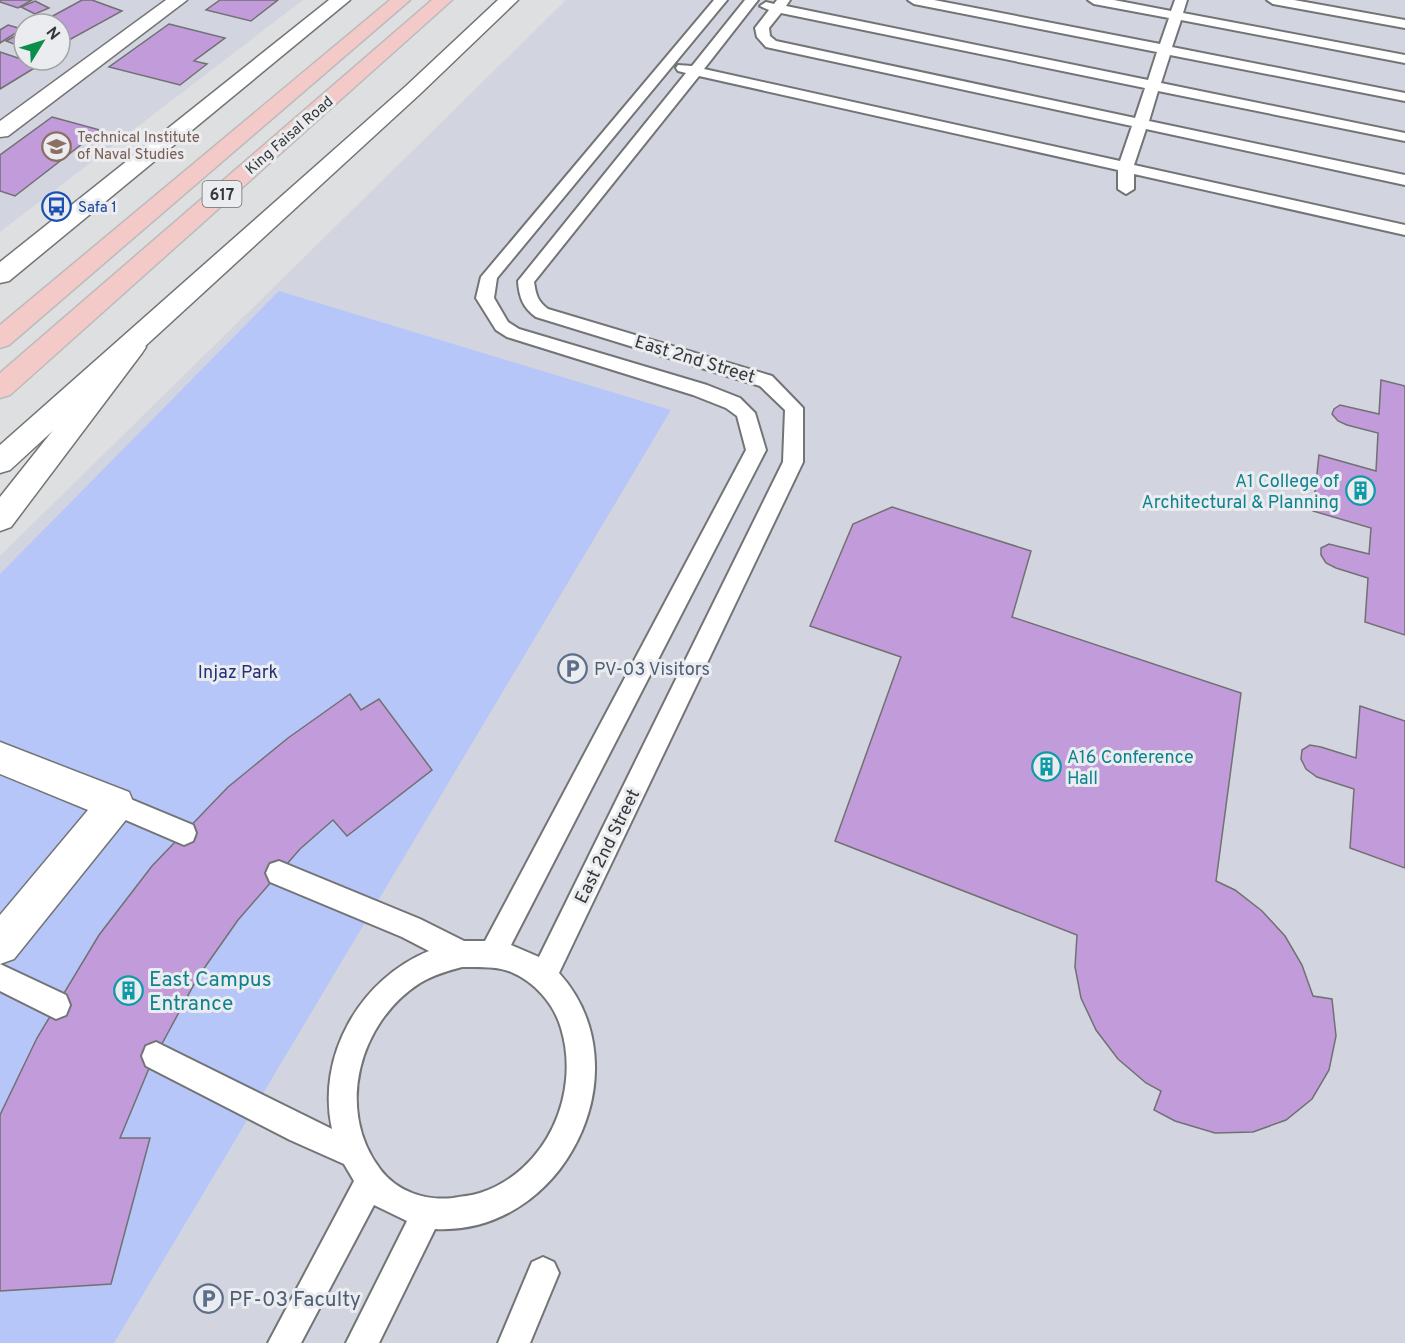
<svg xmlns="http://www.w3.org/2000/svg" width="1405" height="1343" viewBox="0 0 1405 1343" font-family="Overpass,sans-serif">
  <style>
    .built { fill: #d2d5df; fill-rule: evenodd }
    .green { fill: #b6c6f8 }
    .building { fill: #c29bda; stroke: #717072; stroke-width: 1.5 }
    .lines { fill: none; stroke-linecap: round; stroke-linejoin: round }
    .service-casing { stroke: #737476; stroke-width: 4 }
    .minor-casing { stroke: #737476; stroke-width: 3 }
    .secondary-casing { stroke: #737476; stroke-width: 3 }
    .trunk-casing { stroke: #bbbbbc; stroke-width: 3 }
    .service { fill: #fff; fill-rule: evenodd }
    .minor { fill: #fff; fill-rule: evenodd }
    .secondary { fill: #fff; fill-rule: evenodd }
    .trunk { fill: #f3cac8; fill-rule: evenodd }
    .labels { text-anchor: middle; stroke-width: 6; stroke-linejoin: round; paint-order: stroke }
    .far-street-label { font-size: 15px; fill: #373839; stroke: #ebecef }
    .far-education-label { font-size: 15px; fill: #785e54; stroke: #ebecef; text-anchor: start }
    .far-transit-label { font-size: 15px; fill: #164399; stroke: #ebecef; text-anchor: start }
    .shield { fill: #ebecef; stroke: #6d6e70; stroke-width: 1.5 }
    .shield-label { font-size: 16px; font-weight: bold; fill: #373839 }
    .street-label { font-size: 18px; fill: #373839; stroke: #ebecef }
    .culture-label { font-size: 18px; fill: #0d838f; stroke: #ebecef; text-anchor: end }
    .service-label { font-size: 18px; fill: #4e5e75; stroke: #ebecef; text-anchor: start }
    .park-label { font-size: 18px; fill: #23307b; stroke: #ebecef }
    .near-culture-label { font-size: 21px; fill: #0d838f; stroke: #ebecef; text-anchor: start }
    .near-service-label { font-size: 21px; fill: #4e5e75; stroke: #ebecef; text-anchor: start }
  </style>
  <rect width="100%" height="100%" fill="#dedfe1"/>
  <g class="built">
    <path d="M0,0H303L0,232ZM24,24H60V60H24Z"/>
    <path d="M566,0H1405V1343H0V556Z"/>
  </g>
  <path class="green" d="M279,291L671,410L114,1343H0V574Z"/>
  <g class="building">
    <path d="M0,0H32L18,8L0,2Z"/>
    <path d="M82,0H92L122,11L60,45V24H38Z"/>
    <path d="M220,0H278L251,21L206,10Z"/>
    <path d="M35,1L49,8L35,14L21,7Z"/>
    <path d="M169,24L225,38L194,61L207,64L180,85L109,67Z"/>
    <path d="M8,25L22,29L0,43V30Z"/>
    <path d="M24,31V48L6,41Z"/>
    <path d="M0,52L24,60L41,64L0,89Z"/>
    <path d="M52,117L100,130L15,196L0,191V155Z"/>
    <path d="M1381,380L1405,386V635L1365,622L1368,578L1336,568L1326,563L1321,555V548L1329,544L1369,554L1371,528L1313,511L1319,455L1376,471L1378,433L1347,425L1338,421L1332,414L1334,409L1340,405L1379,414Z"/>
    <path d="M892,507L1031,551L1012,617L1241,693L1216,881L1235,890L1262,911L1285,936L1302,965L1313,996L1332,999L1336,1036L1329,1070L1312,1099L1286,1120L1253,1132L1215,1133L1175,1121L1154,1110L1161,1091L1146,1083L1118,1059L1096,1030L1081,998L1075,967L1077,935L835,841L901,657L810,626L853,524Z"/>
    <path d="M350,694L361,710L379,699L432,770L347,836L333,820L300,849L238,920L198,977L150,1066L120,1138H150L111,1284L0,1291V1115L37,1038L99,935L152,866L228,787L288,738Z"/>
    <path d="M1360,706L1405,721V868L1350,848L1354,789L1317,777L1306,769L1301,759L1302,750L1310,745L1321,747L1356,758Z"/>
  </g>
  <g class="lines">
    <defs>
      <g id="service">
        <path d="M714,0H727L497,278L494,298L508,322L519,329L707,385L740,398L755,413L766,450L511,945L539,957L783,462L785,410L760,386L536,317C523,308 519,297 518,281L686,73L678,71L676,68L678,65L692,66L745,0H758L704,69L1120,161L1132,126L766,47L757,37L755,28L769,10L760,6L766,2L774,4L777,0H790L786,6L1148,80L1157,52L914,4L908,0H934L1160,44L1169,18L1094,4L1088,0H1114L1171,11L1175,0H1187L1183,13L1405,55V63L1181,20L1172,47L1405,93V101L1170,55L1161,83L1405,133V141L1158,91L1149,121L1405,175V185L1146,129L1134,165L1405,225V235L1134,174V189L1126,194L1118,189V170L699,76L534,282C536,294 537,301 548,309L772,376L803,408V462L559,973C646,1069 564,1236 435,1229L379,1343H346L407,1221L374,1205L301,1343H268L354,1181L344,1164L290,1140L146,1066L142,1056L146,1046L156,1042L332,1129C316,1056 360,979 429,951L402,937L270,882L266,873L270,864L279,861L420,919L464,941H485L746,450L737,416L726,408L693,395L507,337L496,330L476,298L481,277ZM781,13L1145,88L1135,118L776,41L770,36L769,28ZM462,967C478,967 497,966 511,972C535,982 554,1004 561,1028C581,1093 547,1171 480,1193C471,1196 462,1196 453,1198C426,1201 397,1192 380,1169C335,1110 359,1022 420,983C433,975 447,971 462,967Z"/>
        <path d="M1267,0H1294L1405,20V28L1273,4Z"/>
        <path d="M116,793L193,825L196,833L193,841L184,845L107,812L104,804L107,796Z"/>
        <path d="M0,964L66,995L70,1005L66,1015L56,1019L0,991Z"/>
        <path d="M543,1257L554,1262L559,1273L530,1343H498L532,1262Z"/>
      </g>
      <g id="minor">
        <path d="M166,0H187L8,136L0,137V121Z"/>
        <path d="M133,338L142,341L146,347L142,353L11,527L0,531V497L124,341Z"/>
        <path d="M0,742L129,792L134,804L129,816L14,959L0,964V915L88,810L0,774Z"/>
      </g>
      <g id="secondary">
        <path d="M329,0H350L9,281L0,283V262Z"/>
        <path d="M498,0H518L420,94L10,470L0,473V445L406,86Z"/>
      </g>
      <g id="trunk">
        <path d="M390,0H410L9,345L0,348V325Z"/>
        <path d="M432,0H452L10,395L0,398V373Z"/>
      </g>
    </defs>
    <use href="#service" class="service-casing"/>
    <use href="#minor" class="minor-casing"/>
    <use href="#secondary" class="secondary-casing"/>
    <use href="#trunk" class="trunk-casing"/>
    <use href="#service" class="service"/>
    <use href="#minor" class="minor"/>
    <use href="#secondary" class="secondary"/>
    <use href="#trunk" class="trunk"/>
  </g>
  <defs>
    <symbol id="university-ring" viewBox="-11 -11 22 22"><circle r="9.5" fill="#ebecef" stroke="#8d6e63" stroke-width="1.5"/><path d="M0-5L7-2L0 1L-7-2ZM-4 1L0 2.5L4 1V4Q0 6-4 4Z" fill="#8d6e63"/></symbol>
    <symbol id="bus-ring" viewBox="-11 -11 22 22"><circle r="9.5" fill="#ebecef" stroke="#1a4fb4" stroke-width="1.5"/><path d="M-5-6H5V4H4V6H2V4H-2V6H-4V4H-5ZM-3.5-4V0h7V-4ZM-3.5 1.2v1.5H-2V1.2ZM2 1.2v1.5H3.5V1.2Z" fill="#1a4fb4"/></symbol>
    <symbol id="building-ring" viewBox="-11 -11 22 22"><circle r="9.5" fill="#ebecef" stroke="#0f9aa8" stroke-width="1.5"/><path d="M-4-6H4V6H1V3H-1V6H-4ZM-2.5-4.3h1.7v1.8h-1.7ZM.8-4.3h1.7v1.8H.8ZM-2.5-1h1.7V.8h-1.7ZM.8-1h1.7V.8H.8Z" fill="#0f9aa8"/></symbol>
    <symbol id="parking-ring" viewBox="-11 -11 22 22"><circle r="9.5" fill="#ebecef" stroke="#5c6f8a" stroke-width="1.5"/><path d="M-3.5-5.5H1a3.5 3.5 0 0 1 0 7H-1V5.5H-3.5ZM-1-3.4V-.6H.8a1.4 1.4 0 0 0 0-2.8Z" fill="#5c6f8a"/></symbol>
  </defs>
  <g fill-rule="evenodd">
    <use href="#university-ring" x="40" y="130" width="33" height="33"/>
    <use href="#bus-ring" x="40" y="190" width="33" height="33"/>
    <use href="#building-ring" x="1344" y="474" width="33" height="33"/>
    <use href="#parking-ring" x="556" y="652" width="33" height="33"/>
    <use href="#building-ring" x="1030" y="750" width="33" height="33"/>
    <use href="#building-ring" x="112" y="974" width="33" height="33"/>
    <use href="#parking-ring" x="192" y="1282" width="33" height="33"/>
  </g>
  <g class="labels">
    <g class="far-street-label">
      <text transform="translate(289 135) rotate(-41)" y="5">King Faisal Road</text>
    </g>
    <g class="far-education-label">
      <text x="77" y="142">Technical Institute<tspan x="77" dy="17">of Naval Studies</tspan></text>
    </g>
    <g class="far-transit-label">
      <text x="78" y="212">Safa 1</text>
    </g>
    <rect class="shield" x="202.5" y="181" width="39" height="26" rx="4.5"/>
    <g class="shield-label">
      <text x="222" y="200">617</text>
    </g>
    <g class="street-label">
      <text transform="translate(695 359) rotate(17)" y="6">East 2nd Street</text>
      <text transform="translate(607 846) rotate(-64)" y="6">East 2nd Street</text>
    </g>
    <g class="culture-label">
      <text x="1339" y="487">A1 College of<tspan x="1339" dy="21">Architectural &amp; Planning</tspan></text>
      <text x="1067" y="763" text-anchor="start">A16 Conference<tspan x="1067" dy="21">Hall</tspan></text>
    </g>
    <g class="service-label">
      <text x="594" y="675">PV-03 Visitors</text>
    </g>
    <g class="park-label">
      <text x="238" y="678">Injaz Park</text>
    </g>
    <g class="near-culture-label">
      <text x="149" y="986">East Campus<tspan x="149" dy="24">Entrance</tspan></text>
    </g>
    <g class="near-service-label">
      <text x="229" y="1306">PF-03 Faculty</text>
    </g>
  </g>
  <g transform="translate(42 42) rotate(52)"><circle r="28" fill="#ebecef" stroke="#a3a4a6" stroke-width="1.5"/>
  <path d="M0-4.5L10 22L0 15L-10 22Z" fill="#0c8e4b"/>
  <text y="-9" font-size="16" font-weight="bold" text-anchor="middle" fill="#373839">N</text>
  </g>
</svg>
